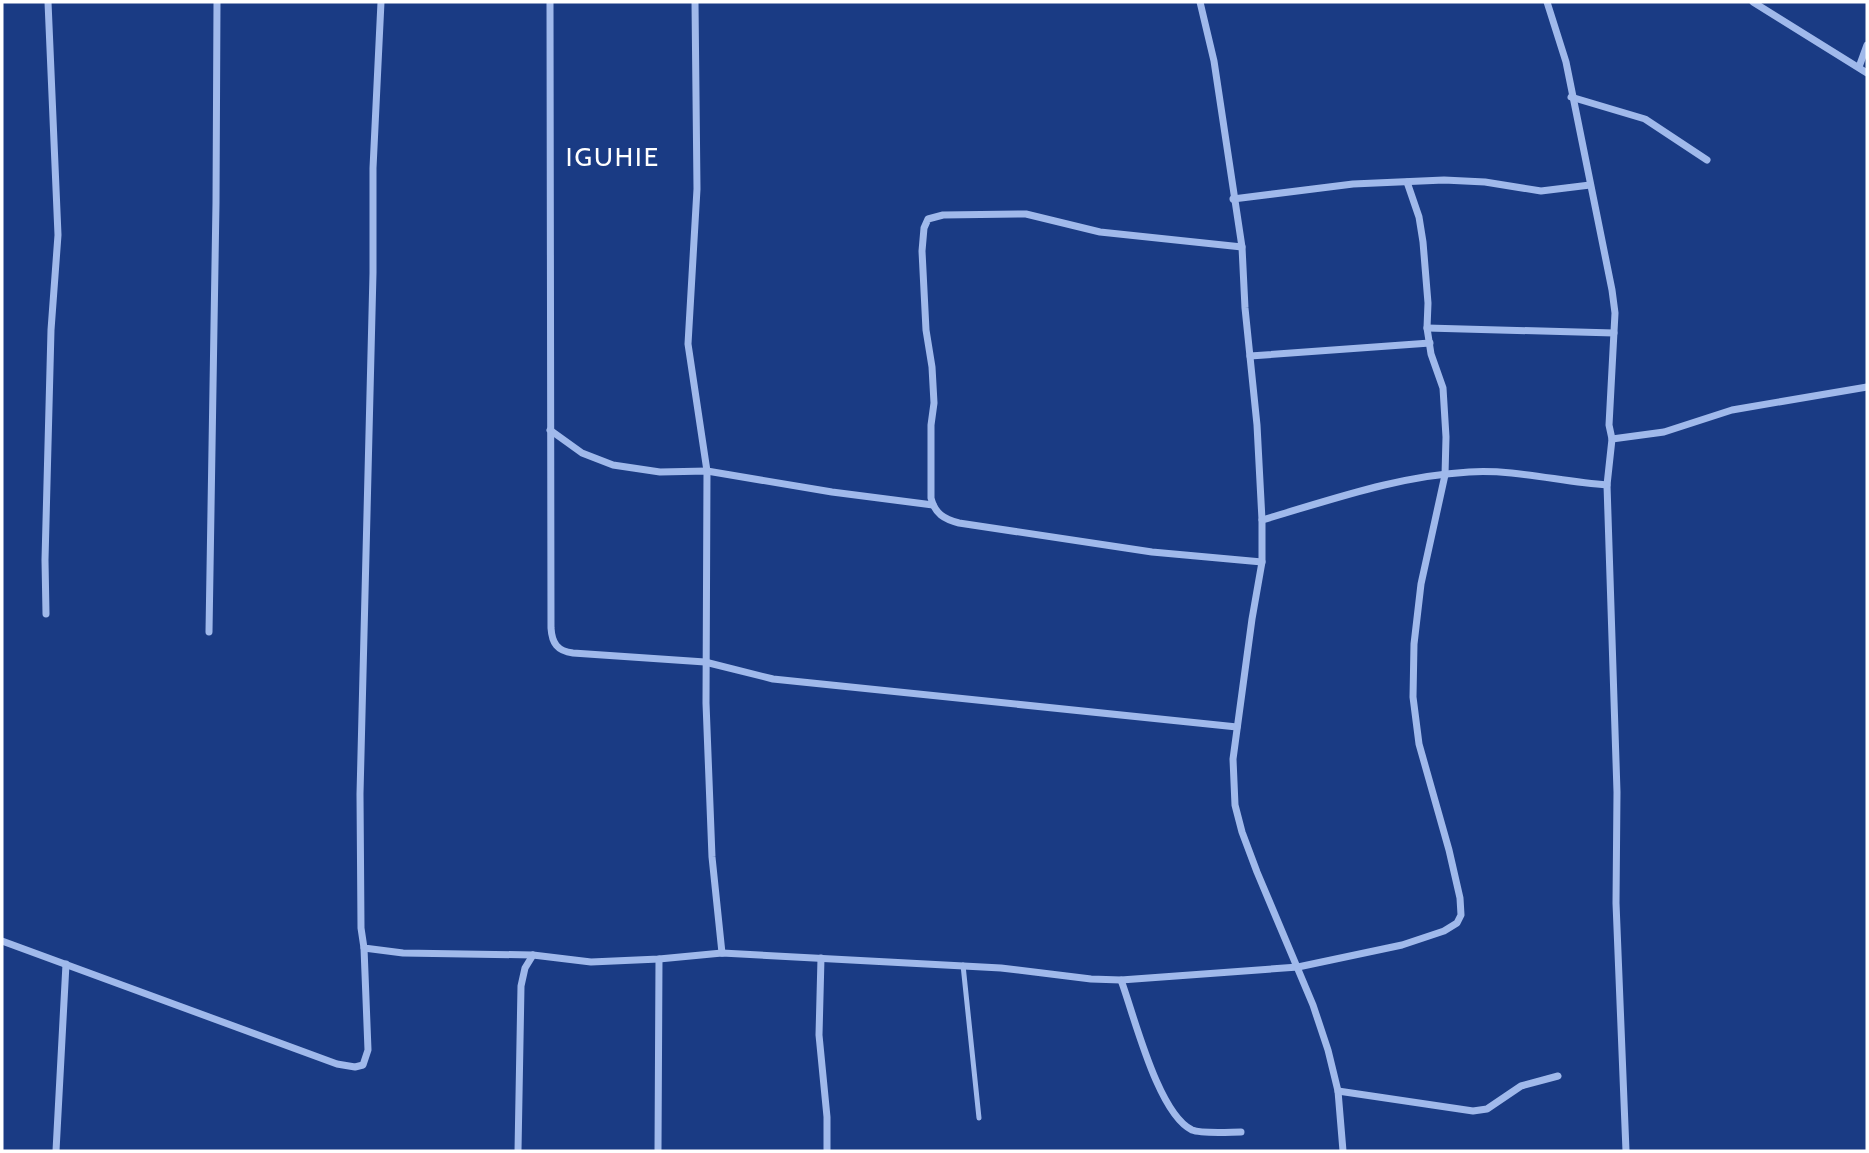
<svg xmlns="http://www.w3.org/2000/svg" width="1869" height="1153" viewBox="0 0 1869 1153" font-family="Cabin,sans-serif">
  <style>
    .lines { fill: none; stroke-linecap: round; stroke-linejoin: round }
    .lane { stroke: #a0b9eb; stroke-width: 5 }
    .street { stroke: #a0b9eb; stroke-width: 7 }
    .labels { text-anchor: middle; stroke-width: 5; stroke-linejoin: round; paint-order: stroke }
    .quarter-label { font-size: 26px; letter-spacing: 2px; fill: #fff; stroke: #1a3b84 }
  </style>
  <rect width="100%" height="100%" fill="#1a3b84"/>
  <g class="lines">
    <path class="lane" d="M963,965L979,1118"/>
    <g class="street">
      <path d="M381,2L373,168V273L360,794L361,928L364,948L403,953L533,955L591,962L659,959L722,953L1001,968L1091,979L1121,980L1298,967L1402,945L1444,931L1457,923L1461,915L1460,898L1449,850L1419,744L1413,697L1414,644L1421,584L1445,475L1446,437L1443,388L1431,354L1427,328L1428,303L1423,242L1419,217L1407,182"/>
      <path d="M550,2L551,628C552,643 557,651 573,653L705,662L773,679L1237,727"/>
      <path d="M695,2L697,189L688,344L707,471L706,703L712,857L722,953"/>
      <path d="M1200,2L1214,61L1242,247L1245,308L1257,425L1262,520V562L1252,619L1233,759L1235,805L1242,832L1257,872L1313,1005L1328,1050L1338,1091L1343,1151"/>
      <path d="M1547,2L1566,62L1612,290L1615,313L1609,425L1612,439"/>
      <path d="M1753,2L1867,73"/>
      <path d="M1859,67L1867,45"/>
      <path d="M1571,97L1645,119L1707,160"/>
      <path d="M1233,199L1353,184L1444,180L1485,182L1541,191L1590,185"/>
      <path d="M1242,247L1100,232L1026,214L943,215L928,219L924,228L922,251L926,330L932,367L934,403L931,425V498C935,514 944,519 959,523L1152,552L1262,562"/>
      <path d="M1427,328L1614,333"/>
      <path d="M1250,356L1430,343"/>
      <path d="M550,430L582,453L613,465L660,472L707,471L832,492L933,505"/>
      <path d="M1607,485L1617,792L1616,903L1626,1151"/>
      <path d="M1262,520C1331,500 1397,476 1469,472C1515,469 1561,482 1607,485L1612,439L1664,432L1732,410L1867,387"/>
      <path d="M46,614L45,560L51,330L58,235L48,2"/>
      <path d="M209,632L216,203L217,2"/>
      <path d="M2,941L337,1064L355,1067L363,1065L368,1050L364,948"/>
      <path d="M821,958L819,1035L827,1117V1151"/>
      <path d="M1121,980C1134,1015 1158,1114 1192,1130C1202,1134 1230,1132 1241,1132"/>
      <path d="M1338,1091L1473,1111L1487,1109L1521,1086L1558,1076"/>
      <path d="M56,1151L66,964"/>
      <path d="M518,1151L521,986L525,968L533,955"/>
      <path d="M658,1151L659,959"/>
    </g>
  </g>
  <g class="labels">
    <g class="quarter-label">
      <text x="613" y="166">IGUHIE</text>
    </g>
  </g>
  <rect width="1869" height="1153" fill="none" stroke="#ffffff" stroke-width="7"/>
</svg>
